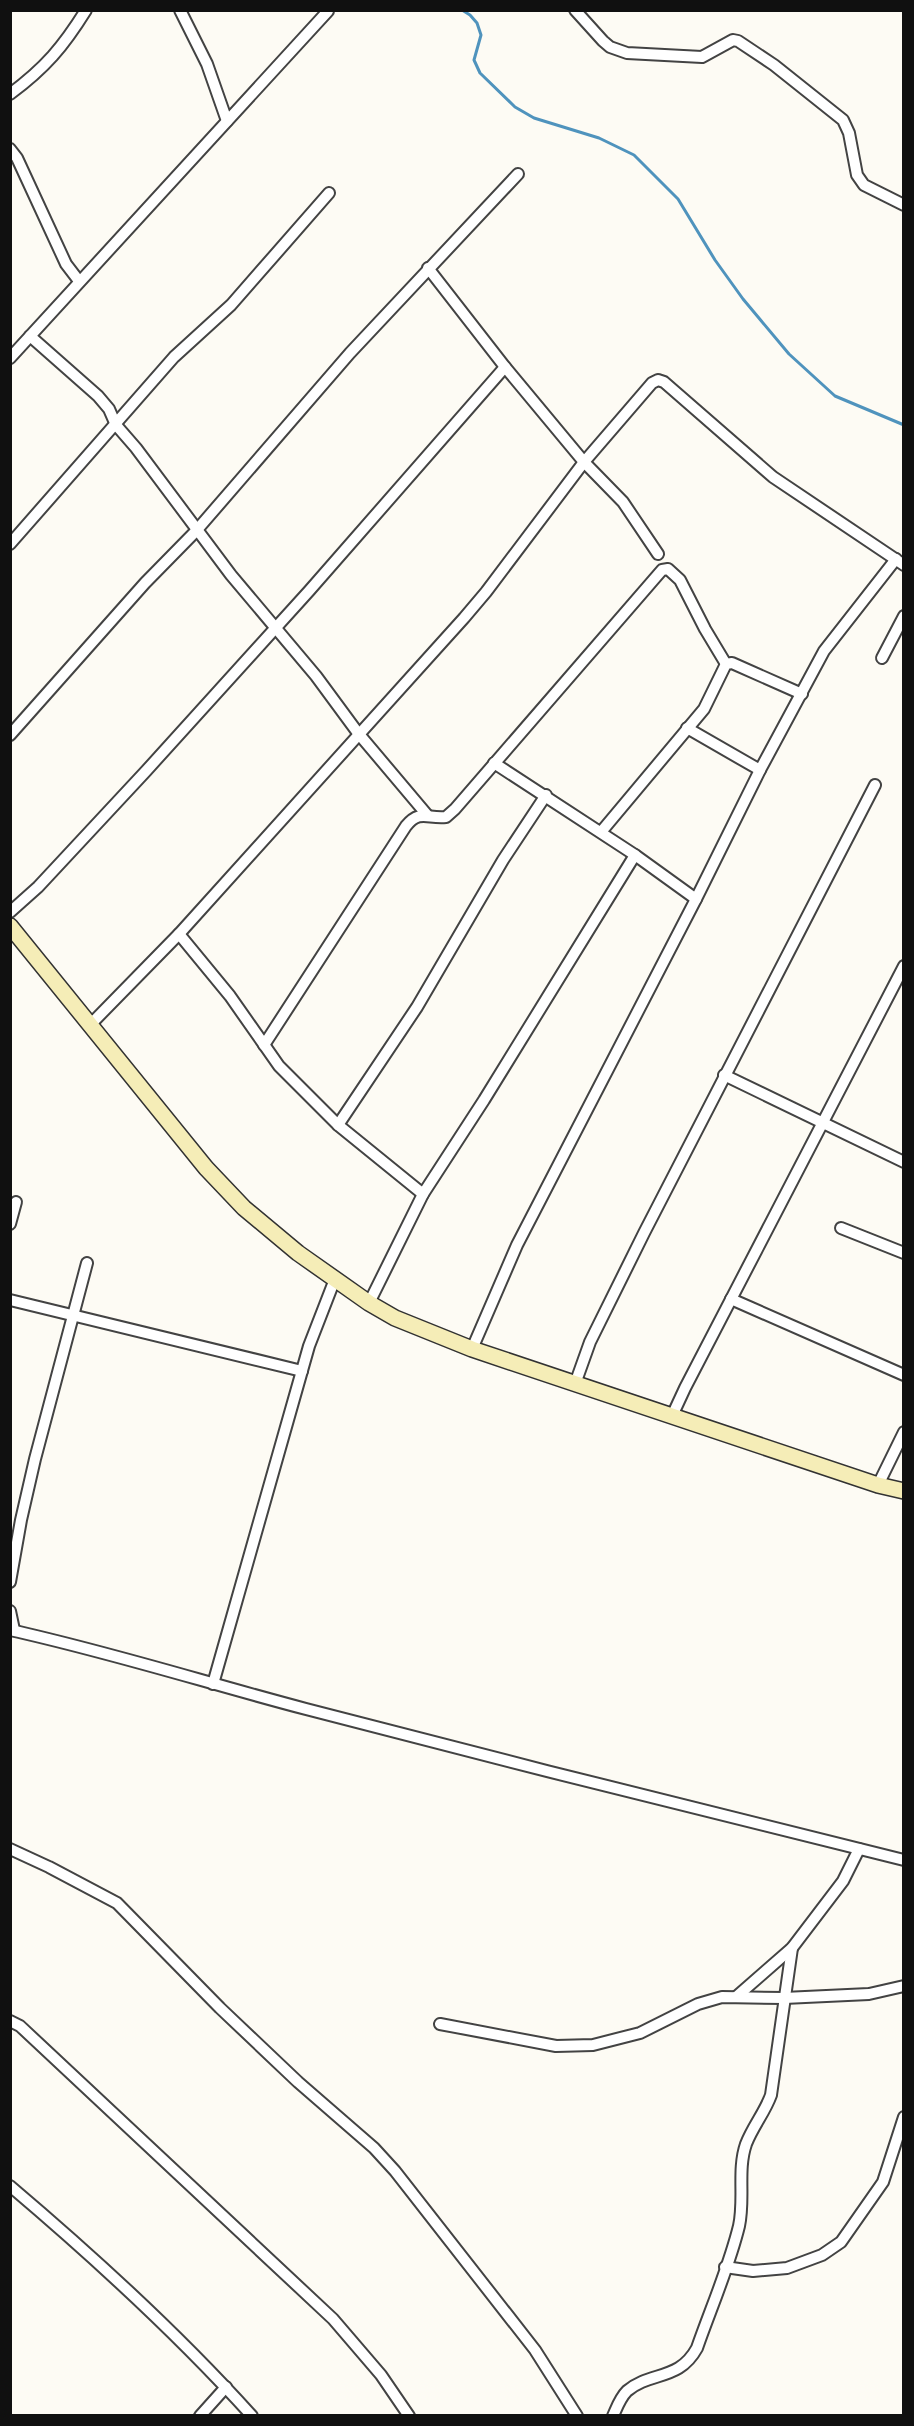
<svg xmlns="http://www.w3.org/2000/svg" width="914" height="2426" viewBox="0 0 914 2426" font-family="'Roboto Serif',serif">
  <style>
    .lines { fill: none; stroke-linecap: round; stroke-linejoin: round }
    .stream { stroke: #4f93bd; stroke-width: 3 }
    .street-casing { stroke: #434343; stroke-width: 14 }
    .secondary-casing { stroke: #323232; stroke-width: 18 }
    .street { stroke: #fff; stroke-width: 10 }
    .secondary { stroke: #f5edb7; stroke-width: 15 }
  </style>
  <rect width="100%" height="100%" fill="#fdfbf4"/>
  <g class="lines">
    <path class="stream" d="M462,10L470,15L477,23L481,35L474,60L480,73L515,107L534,118L599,138L634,155L678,199L715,260L743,299L789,354L835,396L904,425"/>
    <defs>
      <g id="street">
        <path d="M180,10L207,64L227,121"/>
        <path d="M575,10L603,41L610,47L627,53L702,57L733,40L738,41L774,65L843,120L849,133L857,175L864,185L904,205"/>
        <path d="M10,94C45,68 63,47 86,10"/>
        <path d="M10,149L17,158L66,264L79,281"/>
        <path d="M428,268L505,367L584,462L623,502L658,554"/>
        <path d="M30,336L98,396L109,409L116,425L136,448L231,575L316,676L358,733L428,816"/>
        <path d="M10,358L328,11"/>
        <path d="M10,544L174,357L231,305L329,193"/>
        <path d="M882,658L904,616"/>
        <path d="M687,728L760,770"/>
        <path d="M10,735L145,583L196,531L350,353L518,174"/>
        <path d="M494,763L635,855"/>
        <path d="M601,832L704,709L726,664L732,663L802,694"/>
        <path d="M10,912L38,887L146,771L309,591L505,367"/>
        <path d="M179,934L230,996L279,1066L338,1125L423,1194"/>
        <path d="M90,1025L179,934L464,618L486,592L584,462L652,383L658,380L664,382L773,477L904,565"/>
        <path d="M264,1045L406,826C420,809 427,819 446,817L455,809L662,570L668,569L680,580L705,629L726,664"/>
        <path d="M724,1075L904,1162"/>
        <path d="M338,1125L417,1007L503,860L546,795"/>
        <path d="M10,1224L16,1202"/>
        <path d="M841,1228L904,1253"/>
        <path d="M731,1299L904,1375"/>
        <path d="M10,1300L302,1371"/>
        <path d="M369,1303L423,1194L484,1100L635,855L696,899"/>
        <path d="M472,1349L517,1245L696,899L760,770L824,651L896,559"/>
        <path d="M575,1384L590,1342L644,1233L875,785"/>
        <path d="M672,1416L685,1388L904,966"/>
        <path d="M878,1485L904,1432"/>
        <path d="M10,1582L21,1520L35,1459L87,1263"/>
        <path d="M10,1611L14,1630"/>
        <path d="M10,1630C110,1652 207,1683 306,1709C505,1761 704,1811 904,1860"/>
        <path d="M213,1684L309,1346L335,1279"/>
        <path d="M10,1849L49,1867L117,1903L220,2008L298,2082L374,2148L395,2171L535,2350L577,2416"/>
        <path d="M736,1997L792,1948L843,1881L859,1849"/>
        <path d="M10,2021L20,2026L333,2319L381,2375L409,2416"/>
        <path d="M440,2024L556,2046L593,2045L640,2033L698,2004L722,1997L784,1998L869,1994L904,1986"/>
        <path d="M10,2186C95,2258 178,2334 252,2416"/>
        <path d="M725,2267L753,2271L787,2268L822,2255L841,2242L883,2182L904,2117"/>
        <path d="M200,2416L226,2387"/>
        <path d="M613,2416C617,2407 620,2398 627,2391C651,2371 679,2381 697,2348C711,2308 729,2267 739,2226C745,2199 737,2170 746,2144C753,2126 765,2112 771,2095L792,1948"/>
      </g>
      <path id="secondary" d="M10,926L206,1168L244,1208L298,1253L369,1303L395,1318L472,1349L878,1485L904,1491"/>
    </defs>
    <use href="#street" class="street-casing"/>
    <use href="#secondary" class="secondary-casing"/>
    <use href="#street" class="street"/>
    <use href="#secondary" class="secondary"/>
  </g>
  <rect width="914" height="2426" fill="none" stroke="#101010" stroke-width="24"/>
</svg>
